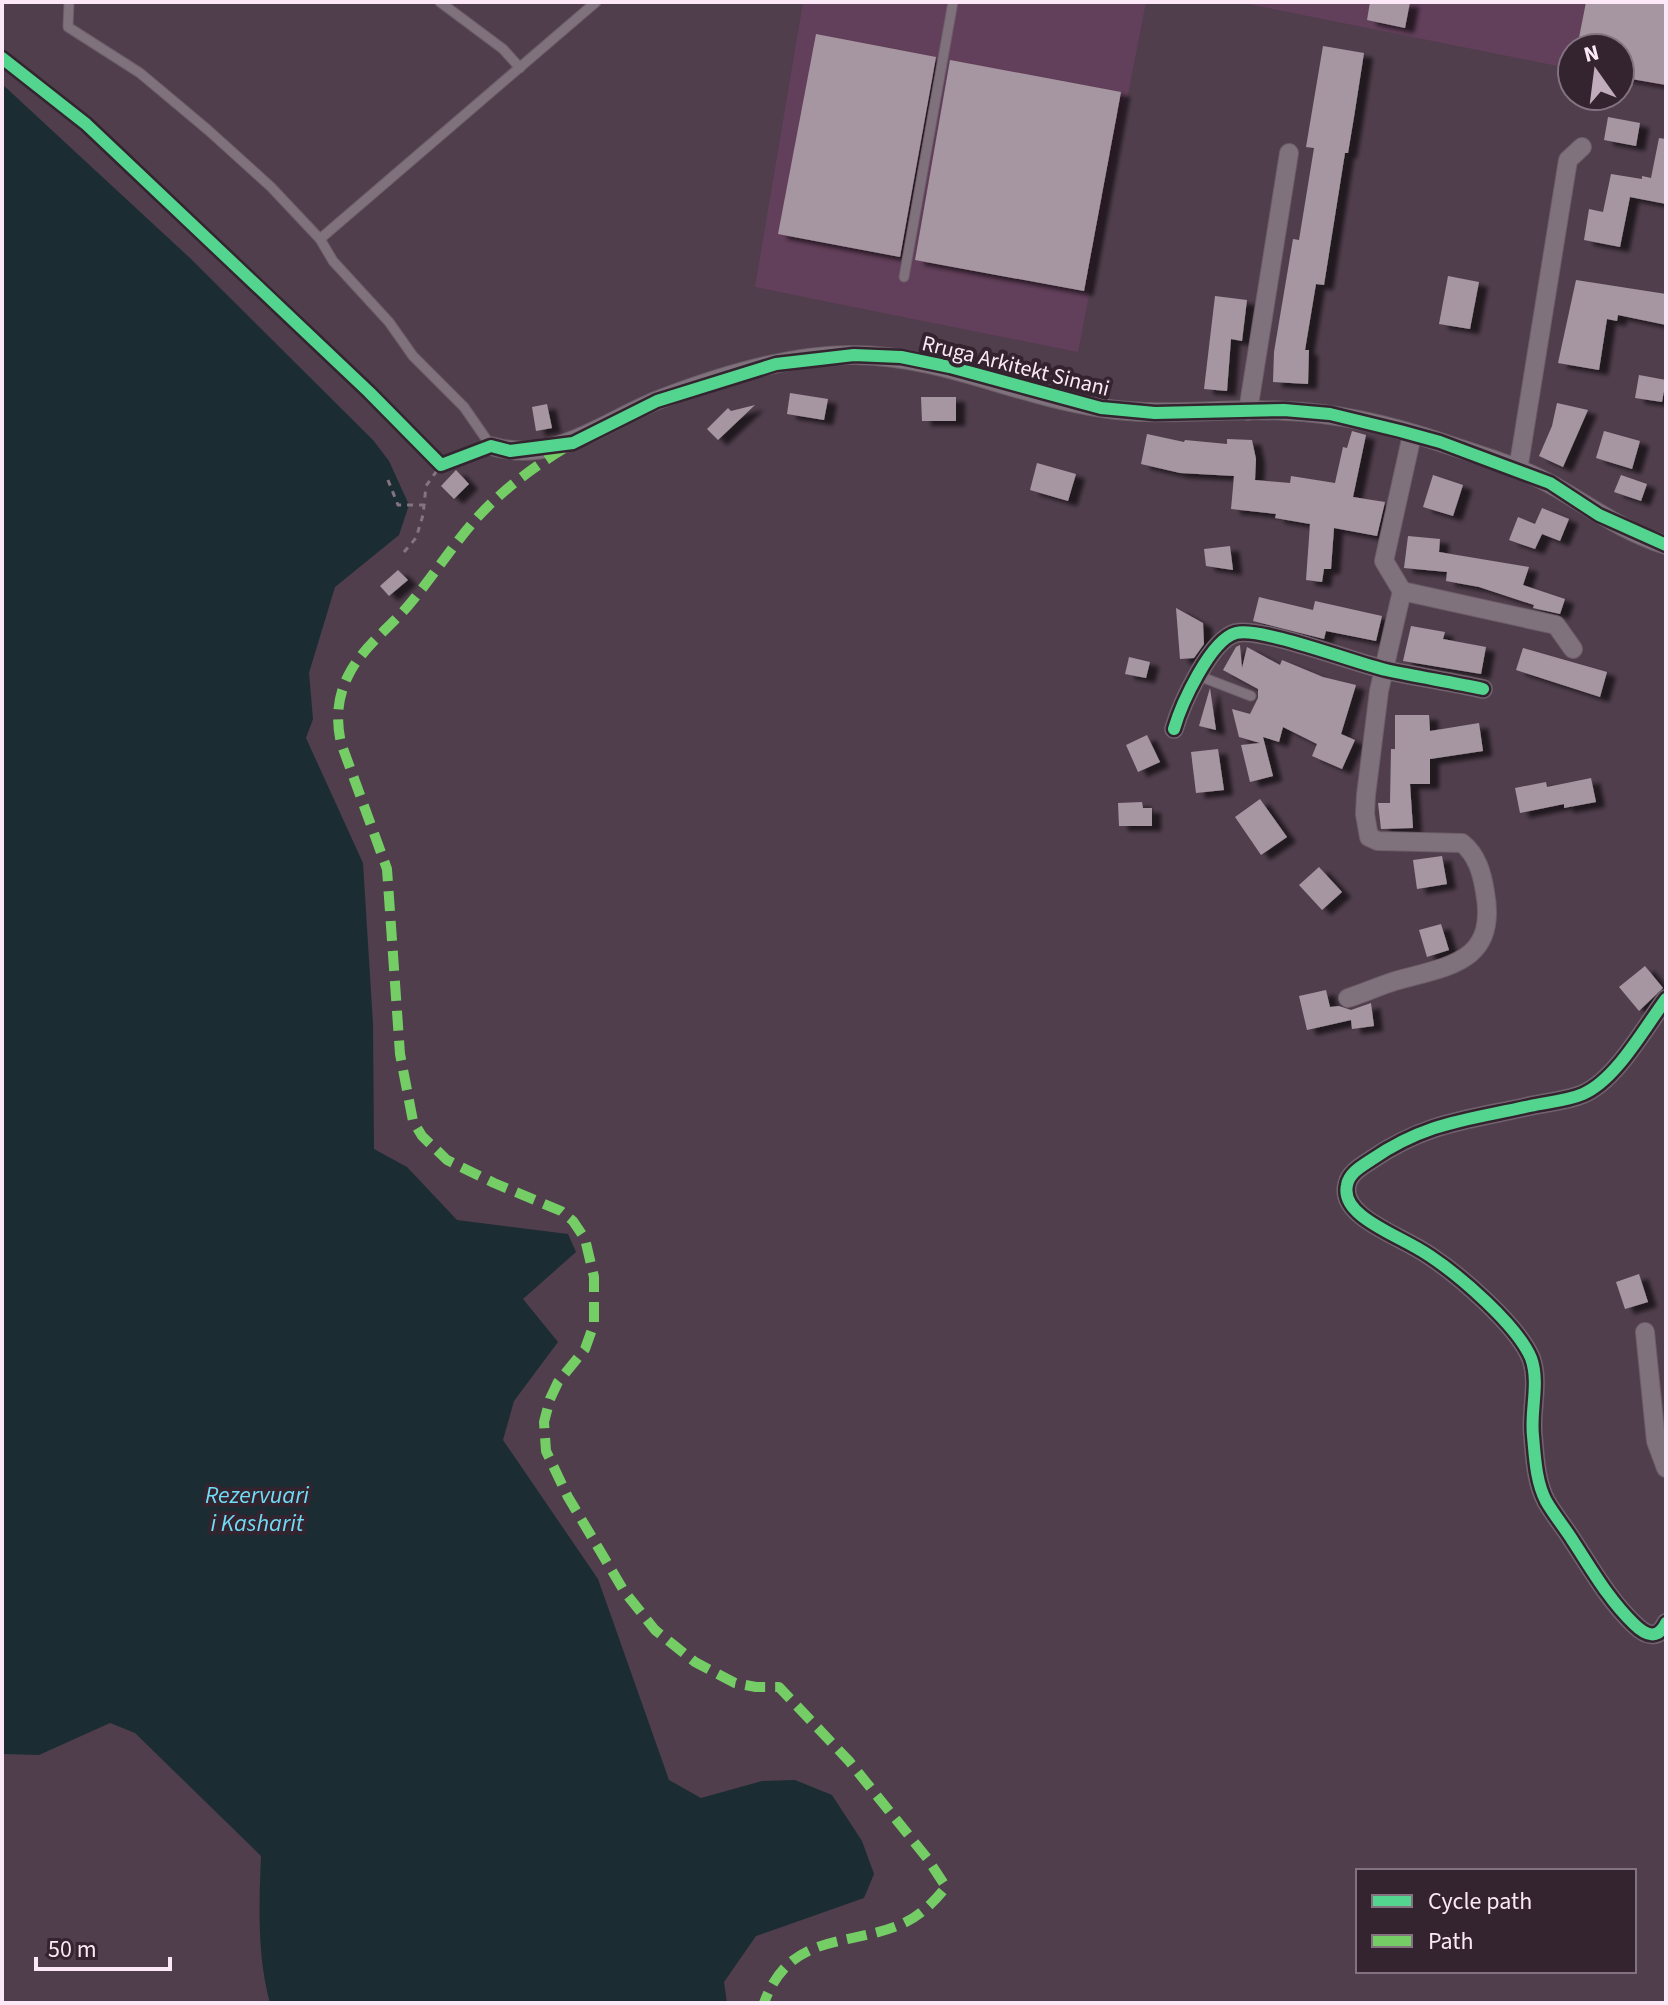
<svg xmlns="http://www.w3.org/2000/svg" width="1668" height="2005" viewBox="0 0 1668 2005" font-family="'Source Sans 3',sans-serif">
  <style>
    .built { fill: #623f5a }
    .water { fill: #1b2d33 }
    .building { fill: #a696a2; filter: url(#shadow) }
    .lines { fill: none; stroke-linecap: round; stroke-linejoin: round }
    .lane-casing { stroke: #6d5d69; stroke-width: 11 }
    .street-casing { stroke: #6d5d69; stroke-width: 20 }
    .path { stroke: #82757f; stroke-width: 3; stroke-dasharray: 6 6; stroke-linecap: butt }
    .lane { stroke: #7f727c; stroke-width: 9 }
    .street { stroke: #7f727c; stroke-width: 18 }
    .quiet { stroke: #74ce65; stroke-width: 10; stroke-dasharray: 20 10; stroke-linecap: butt }
    .cycleway-casing { stroke: #33242f; stroke-width: 17 }
    .cycleway { stroke: #53d58f; stroke-width: 12 }
    .labels { text-anchor: middle; stroke-width: 8; stroke-linejoin: round; paint-order: stroke }
    .street-label { font-size: 22px; fill: #fce8f6; stroke: #33242f }
    .water-label { font-size: 24px; font-style: italic; fill: #70dcf6; stroke: #33242f }
  </style>
  <defs>
    <filter id="shadow"><feDropShadow dx="9" dy="5" stdDeviation="2" flood-color="#0009"/></filter>
  </defs>
  <rect width="100%" height="100%" fill="#503e4c"/>
  <g class="built">
    <path d="M803,2H1146L1078,352L755,287Z"/>
    <path d="M1238,2H1666V88L1620,79V48H1572V69Z"/>
  </g>
  <path class="water" d="M2,84L191,259L373,440L389,461L409,505L399,535L335,587L309,673L313,719L306,738L363,863L373,1024L374,1149L407,1167L457,1220L568,1234L576,1252L523,1299L558,1342L514,1401L503,1440L598,1579L669,1780L701,1798L762,1781L795,1780L832,1795L862,1841L874,1874L864,1898L756,1936L724,1982L727,2003H270C257,1957 259,1904 261,1856L135,1733L110,1723L39,1755L2,1754Z"/>
  <g class="building">
    <path d="M1370,2H1410L1405,28L1367,20Z"/>
    <path d="M1586,2H1666V85L1620,77V48H1577Z"/>
    <path d="M816,34L936,57L900,257L778,234Z"/>
    <path d="M1323,46L1364,53L1354,117L1348,153H1345L1324,285L1316,284L1305,350H1309L1308,384L1273,382L1274,352L1293,239L1299,240L1314,148L1306,147Z"/>
    <path d="M950,60L1121,92L1084,291L915,260Z"/>
    <path d="M1608,117L1640,123L1636,146L1604,140Z"/>
    <path d="M1659,138L1666,139V204L1630,197L1620,247L1584,240L1589,209L1603,212L1611,174L1642,179V176L1651,178Z"/>
    <path d="M1448,276L1479,282L1470,329L1439,324Z"/>
    <path d="M1576,280L1666,294V325L1618,315L1617,321L1607,319L1599,370L1558,363Z"/>
    <path d="M1215,296L1247,300L1242,341L1231,339L1227,391L1204,389Z"/>
    <path d="M1639,375L1666,380L1662,402L1635,398Z"/>
    <path d="M790,393L828,399L824,420L787,414Z"/>
    <path d="M921,397H956V421H922Z"/>
    <path d="M1557,403L1588,410L1563,467L1539,456L1552,426Z"/>
    <path d="M547,404L552,428L536,431L532,407Z"/>
    <path d="M755,405L718,440L707,429L728,408L731,411Z"/>
    <path d="M1352,431L1366,435L1353,497L1385,502L1377,536L1334,528L1331,569H1324L1322,582L1306,580L1310,524L1275,518L1276,514L1231,509L1234,476L1180,473L1141,464L1147,434L1184,442L1185,440L1227,444V439L1252,440L1256,459L1255,480L1290,483L1291,476L1335,483L1343,447L1347,448Z"/>
    <path d="M1604,431L1640,441L1632,469L1596,458Z"/>
    <path d="M1037,463L1076,474L1068,501L1030,490Z"/>
    <path d="M456,470L469,484L454,499L441,486Z"/>
    <path d="M1433,475L1463,485L1453,516L1423,507Z"/>
    <path d="M1621,475L1647,484L1641,501L1614,492Z"/>
    <path d="M1542,508L1569,519L1560,541L1542,534L1535,549L1509,540L1518,517L1535,524Z"/>
    <path d="M1408,536L1440,539L1439,552L1529,567L1523,585L1565,599L1560,614L1533,608L1534,605L1479,587L1446,581L1447,572L1404,568Z"/>
    <path d="M1230,546L1233,570L1206,566L1204,549Z"/>
    <path d="M398,570L408,580L389,596L380,586Z"/>
    <path d="M1259,597L1313,610L1315,601L1382,616L1376,641L1326,631L1324,639L1253,621Z"/>
    <path d="M1176,608L1203,623L1204,644L1194,658L1180,659Z"/>
    <path d="M1411,626L1445,632L1443,639L1486,647L1481,674L1403,661Z"/>
    <path d="M1240,645L1242,668L1247,647L1280,665L1282,660L1323,677L1356,685L1341,734L1355,740L1342,769L1312,756L1317,744L1283,727L1279,742L1263,737L1273,776L1250,782L1241,745L1260,743L1239,737L1232,709L1250,714L1258,698V689L1223,670L1236,647Z"/>
    <path d="M1523,648L1607,672L1600,697L1516,670Z"/>
    <path d="M1129,657L1150,662L1146,678L1125,674Z"/>
    <path d="M1210,688L1216,730L1199,726Z"/>
    <path d="M1395,715H1429L1430,731L1479,723L1483,751L1430,759V784H1410L1413,828L1381,829L1378,803H1390L1391,749H1395Z"/>
    <path d="M1147,735L1160,762L1138,772L1126,745Z"/>
    <path d="M1218,749L1224,790L1196,793L1191,752Z"/>
    <path d="M1591,778L1596,802L1564,808V804L1520,813L1515,788L1546,782L1547,787Z"/>
    <path d="M1260,799L1287,837L1261,855L1235,817Z"/>
    <path d="M1142,802L1143,808H1152V826H1119L1118,803Z"/>
    <path d="M1442,856L1447,884L1417,889L1413,860Z"/>
    <path d="M1319,867L1342,892L1322,910L1299,885Z"/>
    <path d="M1441,924L1449,950L1427,957L1419,930Z"/>
    <path d="M1645,966L1663,988L1639,1011L1619,987Z"/>
    <path d="M1326,990L1330,1007L1339,1006L1351,1010L1371,1003L1374,1026L1352,1029L1351,1020L1307,1030L1299,996Z"/>
    <path d="M1639,1274L1648,1302L1625,1309L1616,1282Z"/>
  </g>
  <g class="lines">
    <defs>
      <g id="lane">
        <path d="M69,2L68,27L140,73L208,130L271,187L320,239L333,261L389,322L413,356L464,407L491,446"/>
        <path d="M440,2L503,49L520,68"/>
        <path d="M320,239L596,2"/>
        <path d="M904,277L953,2"/>
        <path d="M1199,676L1251,696"/>
      </g>
      <g id="street">
        <path d="M1248,411L1289,153"/>
        <path d="M491,446C554,465 603,422 658,400C719,376 790,354 856,355C942,356 1018,396 1102,408C1163,418 1225,407 1286,411C1339,413 1393,426 1443,443C1478,455 1519,466 1552,485C1589,506 1624,532 1666,545"/>
        <path d="M1518,470L1568,160L1582,147"/>
        <path d="M1402,591L1556,625L1573,649"/>
        <path d="M1174,729C1181,705 1210,640 1236,633C1262,627 1355,663 1386,670C1418,677 1451,682 1483,689"/>
        <path d="M1348,998C1364,993 1379,986 1395,981C1448,966 1498,963 1485,892C1482,873 1477,855 1462,843L1378,841L1369,837L1365,814L1366,795L1379,691L1402,591L1384,561L1412,435"/>
        <path d="M1666,999C1645,1027 1616,1080 1583,1094C1567,1101 1547,1102 1530,1106C1468,1120 1426,1122 1371,1160C1362,1166 1349,1173 1347,1185C1344,1198 1352,1208 1362,1216C1382,1232 1408,1241 1430,1256C1460,1276 1517,1325 1531,1358C1540,1383 1530,1411 1533,1436C1535,1458 1536,1482 1546,1501C1554,1515 1565,1528 1573,1541C1592,1570 1609,1600 1634,1624C1646,1636 1658,1640 1666,1623"/>
        <path d="M1645,1332L1656,1441L1666,1468"/>
      </g>
    </defs>
    <use href="#lane" class="lane-casing"/>
    <use href="#street" class="street-casing"/>
    <g class="path">
      <path d="M2,58L86,124L369,392L441,465"/>
      <path d="M388,480L398,505H423"/>
      <path d="M404,552L416,538L423,515L426,486L441,465L477,453"/>
    </g>
    <use href="#lane" class="lane"/>
    <use href="#street" class="street"/>
    <path class="quiet" d="M563,449C532,468 500,492 476,519C452,546 432,578 408,606C388,629 361,649 348,676C337,698 336,720 341,743L387,869L400,1054L413,1121L422,1136L447,1160L494,1183L561,1211L573,1221L585,1239L594,1277V1324L585,1349L558,1382L550,1399L544,1422L546,1451L568,1497L624,1591L655,1630L695,1662L735,1683L756,1687H779L849,1761L927,1858L946,1887C934,1902 921,1915 904,1923C849,1948 791,1930 764,2003"/>
    <defs>
      <g id="cycleway">
        <path d="M2,58L86,124L369,392L441,465L491,446L510,451L573,443L657,401L776,364L854,355L901,357L950,367L1101,408L1155,413L1284,410L1330,414L1400,431L1440,442L1550,483L1599,515L1666,545"/>
        <path d="M1174,729C1181,705 1210,640 1236,633C1262,627 1355,663 1386,670C1418,677 1451,682 1483,689"/>
        <path d="M1666,999C1645,1027 1616,1080 1583,1094C1567,1101 1547,1102 1530,1106C1468,1120 1426,1122 1371,1160C1362,1166 1349,1173 1347,1185C1344,1198 1352,1208 1362,1216C1382,1232 1408,1241 1430,1256C1460,1276 1517,1325 1531,1358C1540,1383 1530,1411 1533,1436C1535,1458 1536,1482 1546,1501C1554,1515 1565,1528 1573,1541C1592,1570 1609,1600 1634,1624C1646,1636 1658,1640 1666,1623"/>
      </g>
    </defs>
    <use href="#cycleway" class="cycleway-casing"/>
    <use href="#cycleway" class="cycleway"/>
  </g>
  <g class="labels">
    <g class="street-label">
      <text transform="translate(1016 365) rotate(14)" y="8">Rruga Arkitekt Sinani</text>
    </g>
    <g class="water-label">
      <text x="257" y="1503">Rezervuari<tspan x="257" dy="28">i Kasharit</tspan></text>
    </g>
  </g>
  <rect width="1668" height="2005" fill="none" stroke="#fce8f6" stroke-width="8"/>
  <rect x="1356" y="1869" width="280" height="104" fill="#33242f" stroke="#83727f" stroke-width="2"/>
  <rect x="1372" y="1895" width="40" height="12" fill="#53d58f" stroke="#83727f" stroke-width="2"/>
  <text x="1428" y="1909" font-size="24" fill="#fce8f6">Cycle path</text>
  <rect x="1372" y="1935" width="40" height="12" fill="#74ce65" stroke="#83727f" stroke-width="2"/>
  <text x="1428" y="1949" font-size="24" fill="#fce8f6">Path</text>
  <g transform="translate(1596 72) rotate(346)"><circle r="38" fill="#33242f" stroke="#83727f" stroke-width="2"/>
  <path d="M0-6L14 30L0 20L-14 30Z" fill="#c0acba"/>
  <text y="-12" font-size="22" font-weight="bold" text-anchor="middle" fill="#fce8f6">N</text>
  </g>
  <path d="M36 1957v12h134v-12" fill="none" stroke="#fce8f6" stroke-width="4"/>
  <text x="48" y="1957" font-size="24" fill="#fce8f6" stroke="#33242f" stroke-width="6" paint-order="stroke">50 m</text>
</svg>
